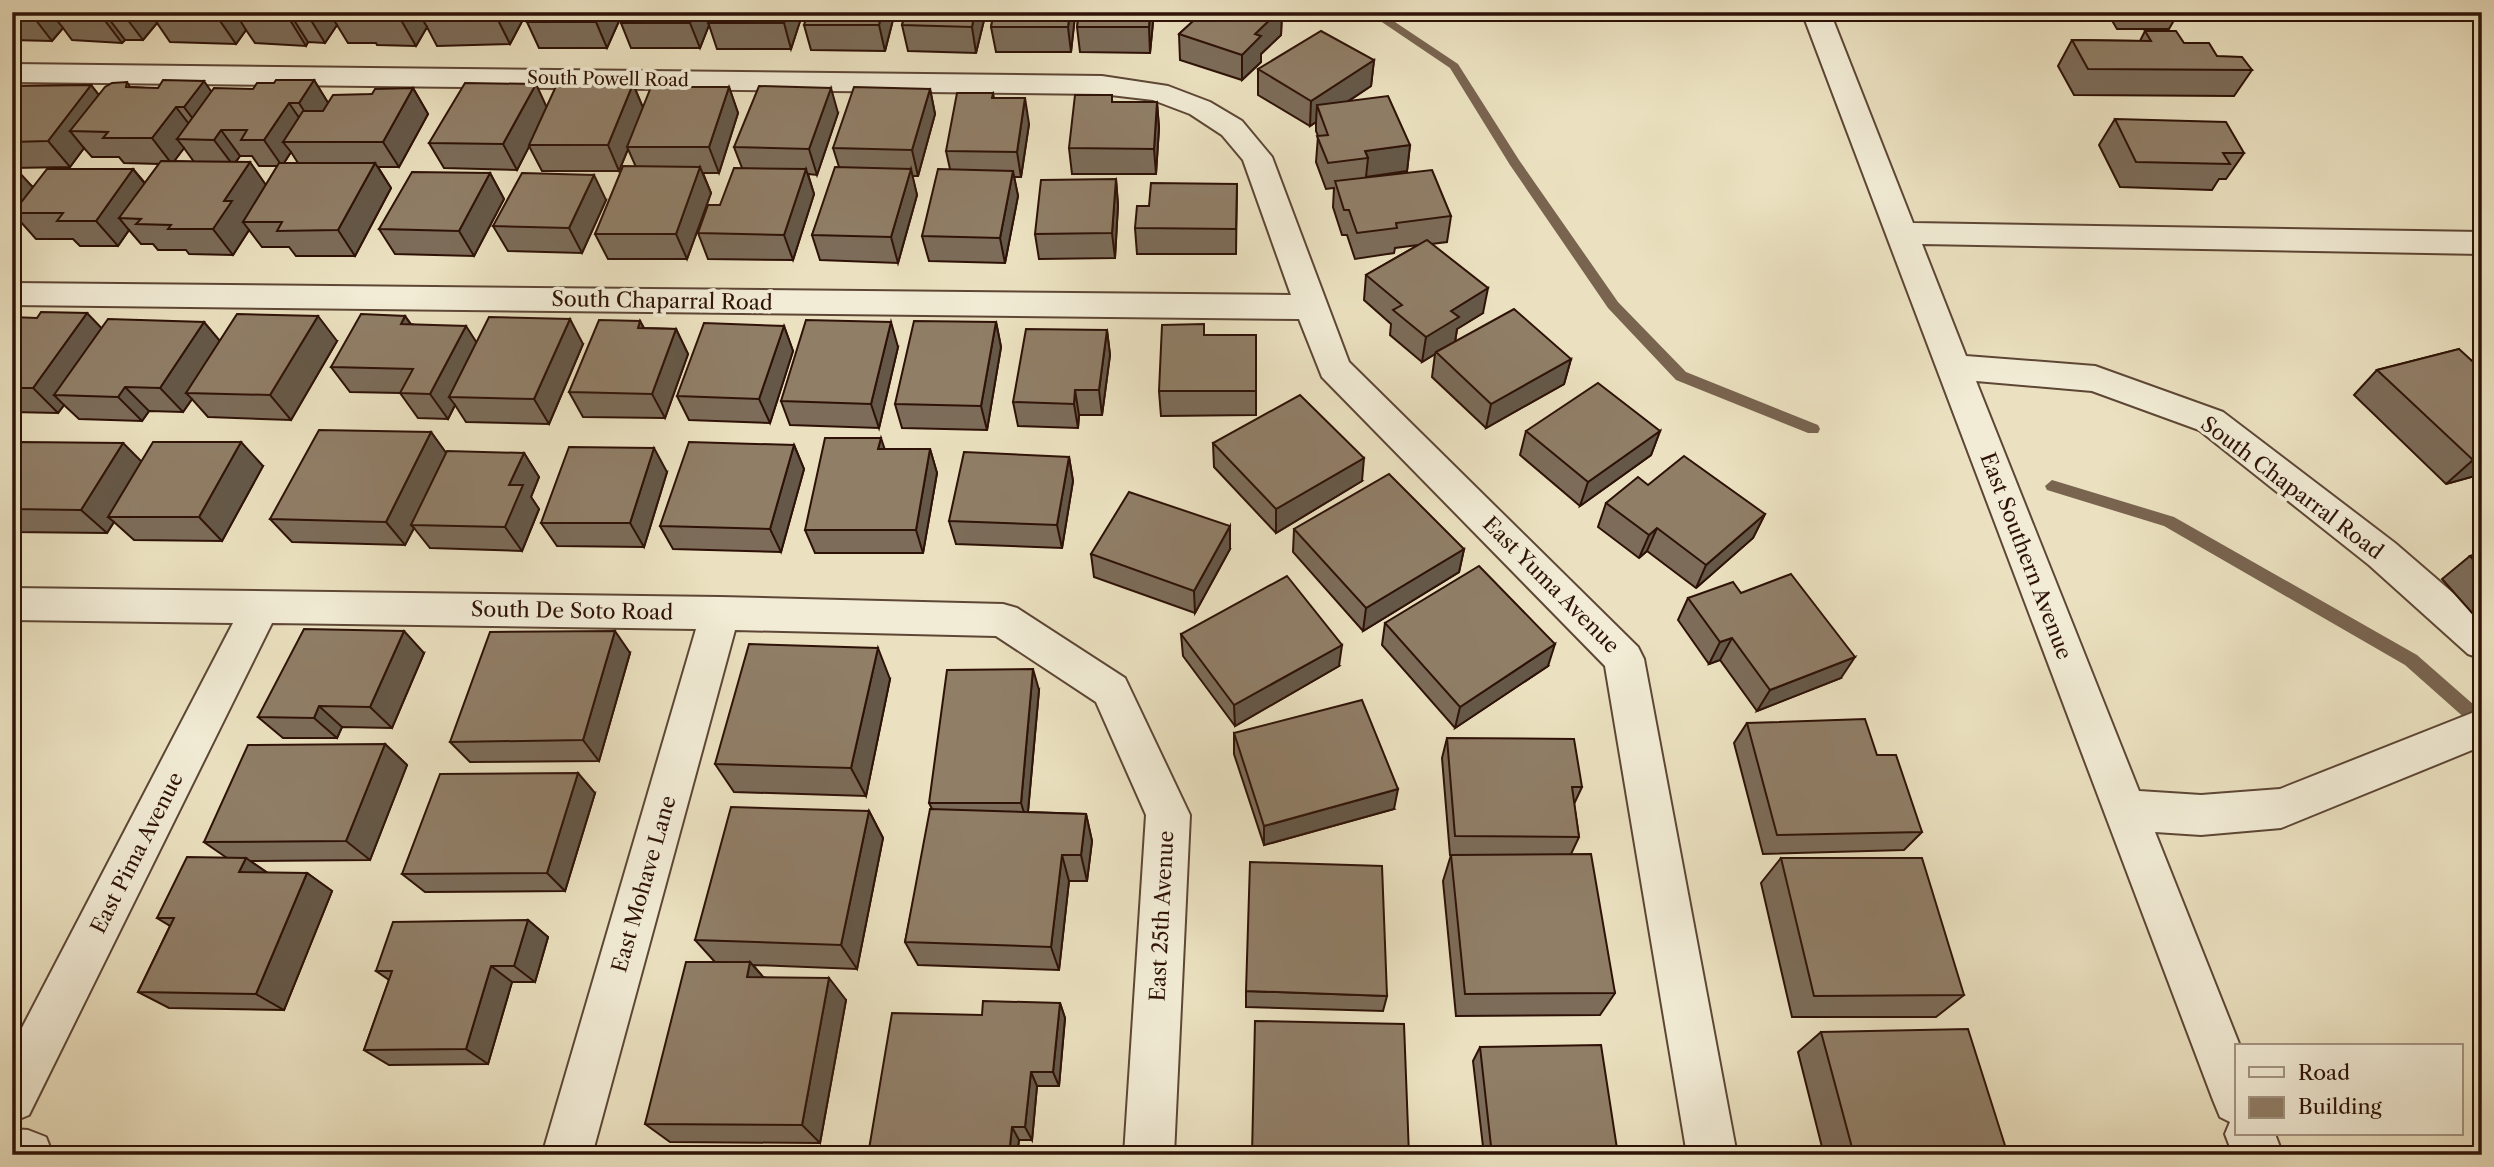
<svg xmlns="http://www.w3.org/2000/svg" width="2494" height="1167" viewBox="0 0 2494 1167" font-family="'Libre Caslon Text',serif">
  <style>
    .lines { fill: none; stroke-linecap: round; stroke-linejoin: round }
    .stream { fill: #796450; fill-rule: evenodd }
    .minor-casing { stroke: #5d4635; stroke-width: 4 }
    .minor { fill: #f2ecd6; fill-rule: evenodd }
    .wall { fill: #7c6c59; stroke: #2e1207; stroke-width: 2; fill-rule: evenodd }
    .shaded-wall { fill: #655848; stroke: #2e1207; stroke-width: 2 }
    .building { fill: #907e67; stroke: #2e1207; stroke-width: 2 }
    .labels { text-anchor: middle; stroke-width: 7; stroke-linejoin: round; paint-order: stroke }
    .far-street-label { font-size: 18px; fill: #2e1207; stroke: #f2ecd6 }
    .street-label { font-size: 21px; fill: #2e1207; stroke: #f2ecd6 }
  </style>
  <rect width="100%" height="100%" fill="#ebe1c0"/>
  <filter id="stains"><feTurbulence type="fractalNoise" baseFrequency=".00286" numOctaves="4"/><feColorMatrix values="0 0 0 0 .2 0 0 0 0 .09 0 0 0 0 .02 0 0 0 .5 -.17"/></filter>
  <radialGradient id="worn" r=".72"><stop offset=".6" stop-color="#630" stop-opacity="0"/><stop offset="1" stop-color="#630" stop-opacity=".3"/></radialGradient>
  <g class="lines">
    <g class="stream">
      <path d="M1367,12H1380L1458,64L1519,160L1618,302L1686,372L1818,425L1820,429L1818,433H1808L1676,380L1608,308L1510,165L1450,68Z"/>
      <path d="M2052,480L2174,517L2417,655L2482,712V730L2476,728L2405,665L2164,526L2047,490L2045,486Z"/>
    </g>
    <defs>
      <g id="minor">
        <path d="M1802,12H1830L1913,223L2482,232V254L1922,244L1966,356L2095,366L2223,412L2395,543L2482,618V659L2468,654L2369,565L2199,430L2092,391L1976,381L2139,791L2201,795L2280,789L2482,709V746L2281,828L2201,835L2155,832L2240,1046H2237V1134H2275L2283,1155H2233L2225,1134L2230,1122L2220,1117L2213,1100Z"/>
        <path d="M12,64L1102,76L1168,86L1210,102L1242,121L1272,157L1349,362L1638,647L1644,659L1737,1155H1687L1605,666L1322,377L1299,319L12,305V283L1291,295L1243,160L1222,135L1190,114L1153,100L1102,94L12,82Z"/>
        <path d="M12,588L720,597L1003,604L1017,608L1125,678L1190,815L1174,1155H1124L1146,815L1096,702L996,636L735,630L592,1155H542L696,629L272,623L29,1115L12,1122V1047L233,623L12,620Z"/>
        <path d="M12,1129L28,1130L46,1137L53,1155H12Z"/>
      </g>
    </defs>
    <use href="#minor" class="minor-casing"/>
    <use href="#minor" class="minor"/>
  </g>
  <g class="wall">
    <path d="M12,12H527L510,44L437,46L427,27L416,46L377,45L376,43H348L337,25L325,43L308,42L306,46L255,43L246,30L236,44L170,42L157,23L143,40H125L122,43L72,40L63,28L52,41L12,40Z"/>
    <path d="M623,12L607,48H539L527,22Z"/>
    <path d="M626,12H803L791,49H717L709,25L700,48H631L621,23Z"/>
    <path d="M895,12L885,51L811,50L804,25Z"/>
    <path d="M906,12H986L976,53L908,51L902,25Z"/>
    <path d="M994,12H1154L1150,53L1080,52L1077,27L1079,16H1075L1071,52H996L991,27Z"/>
    <path d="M1203,12H1282L1281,35L1261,54V62L1242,80L1180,60L1179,34Z"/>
    <path d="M2107,12H2181L2179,15H2177L2169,29H2117Z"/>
    <path d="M2145,31L2184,43L2252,70L2234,96L2074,95L2058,66L2072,40L2140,41Z"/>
    <path d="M1374,60L1371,86L1349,101L1410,145L1407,171L1366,177V178L1451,216L1447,242L1431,244L1483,313L1457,329L1455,342L1571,359L1564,384L1486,428L1432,377L1435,354L1422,362L1390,335L1391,324L1364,300L1366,275L1418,245L1395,248L1394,253L1355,259L1347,235H1342L1333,207L1334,188L1326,189L1316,162L1318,136L1316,131V122L1310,126L1258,95V69Z"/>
    <path d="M314,80L328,103L372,94L413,88L428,114L399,167H378L391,188L355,256H296L289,247H262L249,230L233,255L189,254L186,250H158L153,244H141L129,230L118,246H80L73,239H36L20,221L12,231V170L33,187L133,169L145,183L159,164L124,163L119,157H92L84,148L70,167L12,168V86L91,85L99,95L127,82L130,87L211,92L253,89L274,83ZM184,148L194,162L174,161ZM291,152L298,163H284ZM240,156H252L259,166H278L266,185L236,162Z"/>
    <path d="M633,84L643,108L729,87L738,113L719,173H703L711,193L687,259H608L595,234L636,167L628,149L619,171H542L529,146L517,170L444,168L429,143L546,107Z"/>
    <path d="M930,89L935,114L918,176H912L917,195L898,263L820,260L812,235L839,167L833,148Z"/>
    <path d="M993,93L994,98L1029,124L1021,177H1014L1018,196L1005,263L929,261L922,236L950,169L946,151Z"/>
    <path d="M1157,102L1159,128L1156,174H1072L1069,148Z"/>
    <path d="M838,113L817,175L808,174L814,194L793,260L708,259L698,233L720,205L742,168L734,147Z"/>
    <path d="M2115,119L2244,153L2226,179H2219L2212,190L2120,187L2099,145Z"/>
    <path d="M490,173L504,199L474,256L395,254L379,229Z"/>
    <path d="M1116,179L1118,205L1115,258L1039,259L1035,234Z"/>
    <path d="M1237,184L1236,254H1137L1135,228L1149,206Z"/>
    <path d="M606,200L582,253L508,251L493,226Z"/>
    <path d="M405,316L411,324L476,342L583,344L549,424L466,422L455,405L448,419L418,418L400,393L350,392L331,367Z"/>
    <path d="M12,317L101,328L220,340L337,341L291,420L208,417L192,399L183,412L149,411L142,421L79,419L64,405L58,413L12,412Z"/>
    <path d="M640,321L644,328L676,329L688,354L665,418L583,417L569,392Z"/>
    <path d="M996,322L1001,347L987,430L902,428L895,404Z"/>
    <path d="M784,326L793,351L770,423L689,420L677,396Z"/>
    <path d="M1107,330L1110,355L1102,415H1079L1078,428L1018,426L1013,402Z"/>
    <path d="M1205,335H1256V415L1161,416L1159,391Z"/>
    <path d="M898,347L879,428L790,425L781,401Z"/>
    <path d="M2459,349L2482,474L2446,484L2354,395L2377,370Z"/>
    <path d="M1526,431H1660L1651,455L1580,506L1520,455Z"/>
    <path d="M431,432L446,453H524L539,477L531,497L539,509L522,551L430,548L414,528L405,545L292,542L270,519Z"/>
    <path d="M1213,443L1362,481L1276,533L1214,467Z"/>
    <path d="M794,445L804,469L781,552L673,549L660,526Z"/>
    <path d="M884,449H930L937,473L923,553H815L805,530Z"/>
    <path d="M12,455L142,462L263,466L222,541L134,540L114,522L107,533L12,532Z"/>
    <path d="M1069,457L1073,481L1062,548L956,544L949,521Z"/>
    <path d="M667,472L644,547L557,546L541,523Z"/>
    <path d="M1606,503L1765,514L1753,538L1696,588L1647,551L1639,558L1598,527Z"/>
    <path d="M1294,529L1464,549L1459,572L1363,631L1293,552Z"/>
    <path d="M1230,549L1195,613L1094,577L1091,554Z"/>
    <path d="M2482,553V624L2442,579L2470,556Z"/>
    <path d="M1741,593L1841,678L1757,711L1720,660L1709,664L1678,620L1688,598Z"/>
    <path d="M1385,623L1548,666L1455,728L1382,645Z"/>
    <path d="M1181,634L1339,666L1235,726L1183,656Z"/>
    <path d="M424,653L392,728L342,727L337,738H283L258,717Z"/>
    <path d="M630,653L599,761L470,762L450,742Z"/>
    <path d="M890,679L866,796L734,792L715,764Z"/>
    <path d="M1039,690L1028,812L1086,814L1092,841L1087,881H1069L1059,970L918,965L905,942L932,809L929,803Z"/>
    <path d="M1747,723L1877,755L1922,832L1904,850L1763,854L1734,743Z"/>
    <path d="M1234,733L1394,809L1264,845L1234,754Z"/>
    <path d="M1447,738L1582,787L1574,804L1579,837L1571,854L1615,993L1600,1015L1456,1016L1443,881L1451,855H1471H1450L1442,758Z"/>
    <path d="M385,744L407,765L370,860L250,861L268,873H307L332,891L284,1010L169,1008L138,992L170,926L157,918L227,858L204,842Z"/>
    <path d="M595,793L565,891L425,892L402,874Z"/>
    <path d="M869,811L883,838L857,969L753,965L763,977L846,1000L820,1143L670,1142L645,1124L715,962L695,940Z"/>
    <path d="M1781,858L1964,995L1936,1017H1792L1761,883Z"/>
    <path d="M528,920L548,937L535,982H512L488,1064L389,1065L364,1050L389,980L376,971Z"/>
    <path d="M1246,991L1387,996L1383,1011L1246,1007Z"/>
    <path d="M1060,1003L1065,1018L1059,1086H1037L1032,1140H1019L1017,1155H868L982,1015Z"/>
    <path d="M1821,1032L2008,1155H1824L1798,1052Z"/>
    <path d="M1480,1047L1618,1155H1484L1473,1061Z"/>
  </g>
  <g class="shaded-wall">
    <path d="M35,12H78L52,14L63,28L52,41L32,15Z"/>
    <path d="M126,12H166L152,17L157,23L143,40L124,15Z"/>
    <path d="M223,12H260L238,17L246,30L236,44L218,18Z"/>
    <path d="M313,12H346L332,17L337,25L325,43L309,17Z"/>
    <path d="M406,12H436L423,20L427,27L416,46L401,20Z"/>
    <path d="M501,12H527L510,44L497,18Z"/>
    <path d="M601,12H623L607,48L596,22Z"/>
    <path d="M694,12H714L708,23L709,25L700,48L690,23Z"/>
    <path d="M787,12H803L791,49L784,23Z"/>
    <path d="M882,12H895L885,51L879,25Z"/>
    <path d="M975,12H986L976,53L972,27Z"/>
    <path d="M1070,12H1075V16L1071,52L1068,27Z"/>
    <path d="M1150,12H1154L1150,53L1149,27Z"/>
    <path d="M1278,12H1282L1281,35L1261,54V62L1242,80V55L1255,34Z"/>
    <path d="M106,15L125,40L122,43L103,18Z"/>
    <path d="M292,17L308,42L306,46L290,20Z"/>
    <path d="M1374,60L1371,86L1322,118L1317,105L1316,122L1310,126L1311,101Z"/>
    <path d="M314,80L330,106L315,128L299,103Z"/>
    <path d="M204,81L222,107L203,132L184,107Z"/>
    <path d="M536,84L548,110L517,170L503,144Z"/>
    <path d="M633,84L644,110L627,147L628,149L619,171L608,145Z"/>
    <path d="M91,85L111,111L70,131L84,148L70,167L48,141Z"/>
    <path d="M729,87L738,113L719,173L709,147Z"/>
    <path d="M413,88L428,114L399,167L383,142Z"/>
    <path d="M831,88L838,113L817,175L809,149Z"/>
    <path d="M930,89L935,114L918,176L912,150Z"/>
    <path d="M1025,98L1029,124L1021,177L1017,152Z"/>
    <path d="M1157,102L1159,128L1156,174L1154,149Z"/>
    <path d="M289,103L306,128L283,142L291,152L282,166L264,140Z"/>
    <path d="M176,107L195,132L177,139L184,148L172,164L152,138Z"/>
    <path d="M221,130L240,156L233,165L214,140Z"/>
    <path d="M1410,145L1407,171L1366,177L1368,158L1365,151Z"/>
    <path d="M250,162L268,188L243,222L249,230L233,255L213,229L224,201Z"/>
    <path d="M375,163L391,188L355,256L338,230Z"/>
    <path d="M700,167L711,193L687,259L676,234Z"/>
    <path d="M133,169L154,195L119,218L129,230L118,246L96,221Z"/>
    <path d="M806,169L814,194L793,260L784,235Z"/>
    <path d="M911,169L917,195L898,263L891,237Z"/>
    <path d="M17,170L40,195L13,213L20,221L12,231V175Z"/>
    <path d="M1013,171L1018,196L1005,263L1000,238Z"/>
    <path d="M490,173L504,199L474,256L459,231Z"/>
    <path d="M594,175L606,200L582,253L569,228Z"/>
    <path d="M1116,179L1118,205L1115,258L1112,233Z"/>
    <path d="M1488,288L1483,313L1457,329L1455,342L1436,352L1435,354L1422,362L1426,337L1451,311Z"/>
    <path d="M87,313L111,338L54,395L64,405L58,413L33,388Z"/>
    <path d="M318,316L337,341L291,420L270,395Z"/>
    <path d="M405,316L422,341L401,324Z"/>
    <path d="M570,319L583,344L549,424L534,399Z"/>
    <path d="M640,321L653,346L638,328Z"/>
    <path d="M204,322L225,347L186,393L192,399L183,412L160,388Z"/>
    <path d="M891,322L898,347L879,428L871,404Z"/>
    <path d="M996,322L1001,347L987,430L981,406Z"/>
    <path d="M466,326L482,351L449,397L455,405L448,419L430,394Z"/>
    <path d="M784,326L793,351L770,423L759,399Z"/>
    <path d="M676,329L688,354L665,418L652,394Z"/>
    <path d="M1107,330L1110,355L1102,415L1099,390Z"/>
    <path d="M1571,359L1564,384L1486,428L1491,404Z"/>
    <path d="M125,387L149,411L142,421L118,397Z"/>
    <path d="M1075,390L1079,415L1078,428L1074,404Z"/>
    <path d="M1660,431L1651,455L1580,506L1588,482Z"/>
    <path d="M431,432L449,457L411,525L414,528L405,545L386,522Z"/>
    <path d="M881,438L889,462L878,449Z"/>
    <path d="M241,442L263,466L222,541L199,517Z"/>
    <path d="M123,443L147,467L108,517L114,522L107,533L81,510Z"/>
    <path d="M794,445L804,469L781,552L770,529Z"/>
    <path d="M654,448L667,472L644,547L630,523Z"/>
    <path d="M930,449L937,473L923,553L916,530Z"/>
    <path d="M524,453L539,477L531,497L539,509L522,551L505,527L509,485Z"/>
    <path d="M1069,457L1073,481L1062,548L1057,525Z"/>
    <path d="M1364,458L1362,481L1276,533V509Z"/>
    <path d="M2482,458V474L2446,484L2473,460Z"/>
    <path d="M1765,514L1753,538L1696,588L1706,565Z"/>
    <path d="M1230,526V549L1195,613L1194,591Z"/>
    <path d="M1657,528L1647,551L1639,558L1649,535Z"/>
    <path d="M1464,549L1459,572L1363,631L1366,608Z"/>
    <path d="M404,631L424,653L392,728L370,707Z"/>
    <path d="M615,631L630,653L599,761L583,740Z"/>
    <path d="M1732,638L1720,660L1709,664L1720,642Z"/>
    <path d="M1555,644L1548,666L1455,728L1460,707Z"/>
    <path d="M1342,645L1339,666L1235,726L1234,705Z"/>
    <path d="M878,648L890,679L866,796L851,768Z"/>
    <path d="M1855,657L1841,678L1757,711L1770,690Z"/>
    <path d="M1033,669L1039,690L1027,822L1021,803Z"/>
    <path d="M319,706L342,727L337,738L314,718Z"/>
    <path d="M385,744L407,765L370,860L346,841Z"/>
    <path d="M578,773L595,793L565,891L547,873Z"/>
    <path d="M1398,789L1394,809L1264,845V826Z"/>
    <path d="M869,811L883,838L857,969L841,945Z"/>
    <path d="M1086,814L1092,841L1087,881L1081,855Z"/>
    <path d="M1062,855L1069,881L1059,970L1051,947Z"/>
    <path d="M246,858L272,876L239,872Z"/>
    <path d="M307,873L332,891L284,1010L256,994Z"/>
    <path d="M528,920L548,937L535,982L514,966Z"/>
    <path d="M750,962L770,985L747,977Z"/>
    <path d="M491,966L512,982L488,1064L466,1049Z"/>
    <path d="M829,978L846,1000L820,1143L802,1125Z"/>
    <path d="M1060,1003L1065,1018L1059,1086L1053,1072Z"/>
    <path d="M1031,1072L1037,1086L1032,1140L1025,1127Z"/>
    <path d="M1012,1127L1019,1140L1017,1155H1009Z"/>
  </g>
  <g class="building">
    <path d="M12,12H35L32,15H12Z"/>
    <path d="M54,12H126L124,15H106L103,18L52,14Z"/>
    <path d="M155,12H223L218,18L152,17Z"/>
    <path d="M241,12H313L309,17H292L290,20L238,17Z"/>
    <path d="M336,12H406L401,20H362L364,17H332Z"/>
    <path d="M428,12H501L497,18L423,20Z"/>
    <path d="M532,12H601L596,22H527Z"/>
    <path d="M626,12H694L690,23H621Z"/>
    <path d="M712,12H787L784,23H708Z"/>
    <path d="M808,12H882L879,25H804Z"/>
    <path d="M906,12H975L972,27L902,25Z"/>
    <path d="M994,12H1070L1068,27H991Z"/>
    <path d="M1079,12H1150L1149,27H1077Z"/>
    <path d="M1203,12H1278L1255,34L1261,36L1242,55L1179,34Z"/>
    <path d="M1321,31L1374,60L1311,101L1258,69Z"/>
    <path d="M2145,31H2176L2184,43H2209L2217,56L2242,57L2252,70L2088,69L2072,40L2151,41Z"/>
    <path d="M163,80L204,81L184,107H176L152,138H103L108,132L70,131L105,87L112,83L127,82L126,87L158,88Z"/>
    <path d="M276,80H314L299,103H289L264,140H241L247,130H221L214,140L177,139L214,88L253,89L257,83H274Z"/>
    <path d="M465,83L536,84L503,144L429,143Z"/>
    <path d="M557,84H633L608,145H529Z"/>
    <path d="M91,85L48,141L12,142V86Z"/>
    <path d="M759,86L831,88L809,149L734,147Z"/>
    <path d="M651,87H729L709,147H627Z"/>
    <path d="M854,87L930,89L912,150L833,148Z"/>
    <path d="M413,88L383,142H283L303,111H323L333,95L372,94L375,89Z"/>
    <path d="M957,93H993L992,98H1025L1017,152L946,151Z"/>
    <path d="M1075,95H1112V102H1157L1154,149L1069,148Z"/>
    <path d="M1388,96L1410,145L1365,151L1368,158L1328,163L1317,136L1328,135L1317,105Z"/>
    <path d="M2115,119L2226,122L2244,153H2223L2230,164L2136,162Z"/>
    <path d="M161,161L250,162L224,201H232L213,229H168L171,225L136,224L141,219L119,218Z"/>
    <path d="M279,163H375L338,230L277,231L282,222H243Z"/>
    <path d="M623,166L700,167L676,234H595Z"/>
    <path d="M835,167L911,169L891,237L812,235Z"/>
    <path d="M734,168L806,169L784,235L698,233L708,205H720Z"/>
    <path d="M47,169H133L96,221H57L63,213H13Z"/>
    <path d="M938,169L1013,171L1000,238L922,236Z"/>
    <path d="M1432,170L1451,216L1396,223L1397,228L1357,233L1349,210H1344L1335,181Z"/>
    <path d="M412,172L490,173L459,231L379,229Z"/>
    <path d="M522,173L594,175L569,228L493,226Z"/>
    <path d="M1116,179L1112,233L1035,234L1041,180Z"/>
    <path d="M1151,183L1237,184L1236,229L1135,228L1137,206H1149Z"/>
    <path d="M1427,240L1488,288L1451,311L1459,317L1426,337L1393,310L1402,305L1366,275Z"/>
    <path d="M1514,309L1571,359L1491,404L1436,352Z"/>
    <path d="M41,312L87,313L33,388H12V317L37,318Z"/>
    <path d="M237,314L318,316L270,395L186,393Z"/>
    <path d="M361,314L405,316L401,324L466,326L430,394L400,393L413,369L331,367Z"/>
    <path d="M489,317L570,319L534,399L449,397Z"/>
    <path d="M108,319L204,322L160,388L125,387L118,397L54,395Z"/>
    <path d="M599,320L640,321L638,328L676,329L652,394L569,392Z"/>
    <path d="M806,320L891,322L871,404L781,401Z"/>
    <path d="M914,321L996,322L981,406L895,404Z"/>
    <path d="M704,323L784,326L759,399L677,396Z"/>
    <path d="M1204,324V335H1256V391H1159L1162,325Z"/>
    <path d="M1026,329L1107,330L1099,390H1075L1074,404L1013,402Z"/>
    <path d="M2459,349L2482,370V458L2473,460L2377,370Z"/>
    <path d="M1598,383L1660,431L1588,482L1526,431Z"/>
    <path d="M1300,395L1364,458L1276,509L1213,443Z"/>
    <path d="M319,430L431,432L386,522L270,519Z"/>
    <path d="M825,438H881L878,449H930L916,530H805Z"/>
    <path d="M21,442L123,443L81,510L12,509V455Z"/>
    <path d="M153,442H241L199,517H108Z"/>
    <path d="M689,442L794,445L770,529L660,526Z"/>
    <path d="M569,447L654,448L630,523H541Z"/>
    <path d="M447,451L524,453L509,485H523L505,527L411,525Z"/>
    <path d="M964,452L1069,457L1057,525L949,521Z"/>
    <path d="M1684,456L1765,514L1706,565L1657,528L1649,535L1606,503L1638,477L1648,485Z"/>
    <path d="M1389,474L1464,549L1366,608L1294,529Z"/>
    <path d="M1129,492L1230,526L1194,591L1091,554Z"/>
    <path d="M2482,553V569L2470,556Z"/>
    <path d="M1479,566L1555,644L1460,707L1385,623Z"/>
    <path d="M1791,574L1855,657L1770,690L1732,638L1720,642L1688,598L1733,582L1741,593Z"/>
    <path d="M1287,576L1342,645L1234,705L1181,634Z"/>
    <path d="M304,629L404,631L370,707L319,706L314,718L258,717Z"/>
    <path d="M615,631L583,740L450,742L490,632Z"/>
    <path d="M749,644L878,648L851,768L715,764Z"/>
    <path d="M1033,669L1021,803H929L947,670Z"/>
    <path d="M1362,700L1398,789L1264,826L1234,733Z"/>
    <path d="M1865,719L1877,755H1896L1922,832L1777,835L1747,723Z"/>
    <path d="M1447,738L1574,739L1582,787H1572L1579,837L1455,836Z"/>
    <path d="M385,744L346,841L204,842L248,745Z"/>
    <path d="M578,773L547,873L402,874L440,774Z"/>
    <path d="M731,807L869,811L841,945L695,940Z"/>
    <path d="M930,809L1086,814L1081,855H1062L1051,947L905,942Z"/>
    <path d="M1591,854L1615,993L1465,994L1451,855Z"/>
    <path d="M187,857L246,858L239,872L307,873L256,994L138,992L174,918H157Z"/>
    <path d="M1781,858H1922L1964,995L1814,996Z"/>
    <path d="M1250,862L1382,866L1387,996L1246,991Z"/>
    <path d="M528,920L514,966H491L466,1049L364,1050L392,971H376L393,922Z"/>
    <path d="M686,962H750L747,977L829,978L802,1125L645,1124Z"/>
    <path d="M983,1001L1060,1003L1053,1072H1031L1025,1127H1012L1009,1155H868L892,1013L982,1015Z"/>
    <path d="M1255,1021L1404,1024L1409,1155H1252Z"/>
    <path d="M1968,1029L2008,1155H1854L1821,1032Z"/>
    <path d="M1601,1045L1618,1155H1492L1480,1047Z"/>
  </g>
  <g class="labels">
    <g class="far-street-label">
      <text transform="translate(608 79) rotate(1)" y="6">South Powell Road</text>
    </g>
    <g class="street-label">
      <text transform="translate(662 301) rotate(1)" y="7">South Chaparral Road</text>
      <text transform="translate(2292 488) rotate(37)" y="7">South Chaparral Road</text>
      <text transform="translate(2026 556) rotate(69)" y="7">East Southern Avenue</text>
      <text transform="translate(1551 585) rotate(45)" y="7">East Yuma Avenue</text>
      <text transform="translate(572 611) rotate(1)" y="7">South De Soto Road</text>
      <text transform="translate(137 853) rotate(-63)" y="7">East Pima Avenue</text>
      <text transform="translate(644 884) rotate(-74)" y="7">East Mohave Lane</text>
      <text transform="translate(1162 916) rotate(-87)" y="7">East 25th Avenue</text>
    </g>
  </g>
  <rect width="2494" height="1167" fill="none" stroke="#ebe1c0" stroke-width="42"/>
  <rect x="14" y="14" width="2466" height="1139" fill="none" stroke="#2e1207" stroke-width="3.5"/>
  <rect x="21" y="21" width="2452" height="1125" fill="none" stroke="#2e1207" stroke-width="2"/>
  <rect x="2235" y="1044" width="228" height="91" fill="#f2ecd6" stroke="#a49583" stroke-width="2"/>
  <rect x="2249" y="1067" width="35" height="10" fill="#f2ecd6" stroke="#a49583" stroke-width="2"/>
  <text x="2298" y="1080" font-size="21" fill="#2e1207">Road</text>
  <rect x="2249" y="1097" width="35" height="21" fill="#907e67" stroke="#a49583" stroke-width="2"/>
  <text x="2298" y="1114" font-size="21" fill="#2e1207">Building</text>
  <rect width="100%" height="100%" filter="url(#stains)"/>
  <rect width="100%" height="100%" fill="url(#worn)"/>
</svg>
